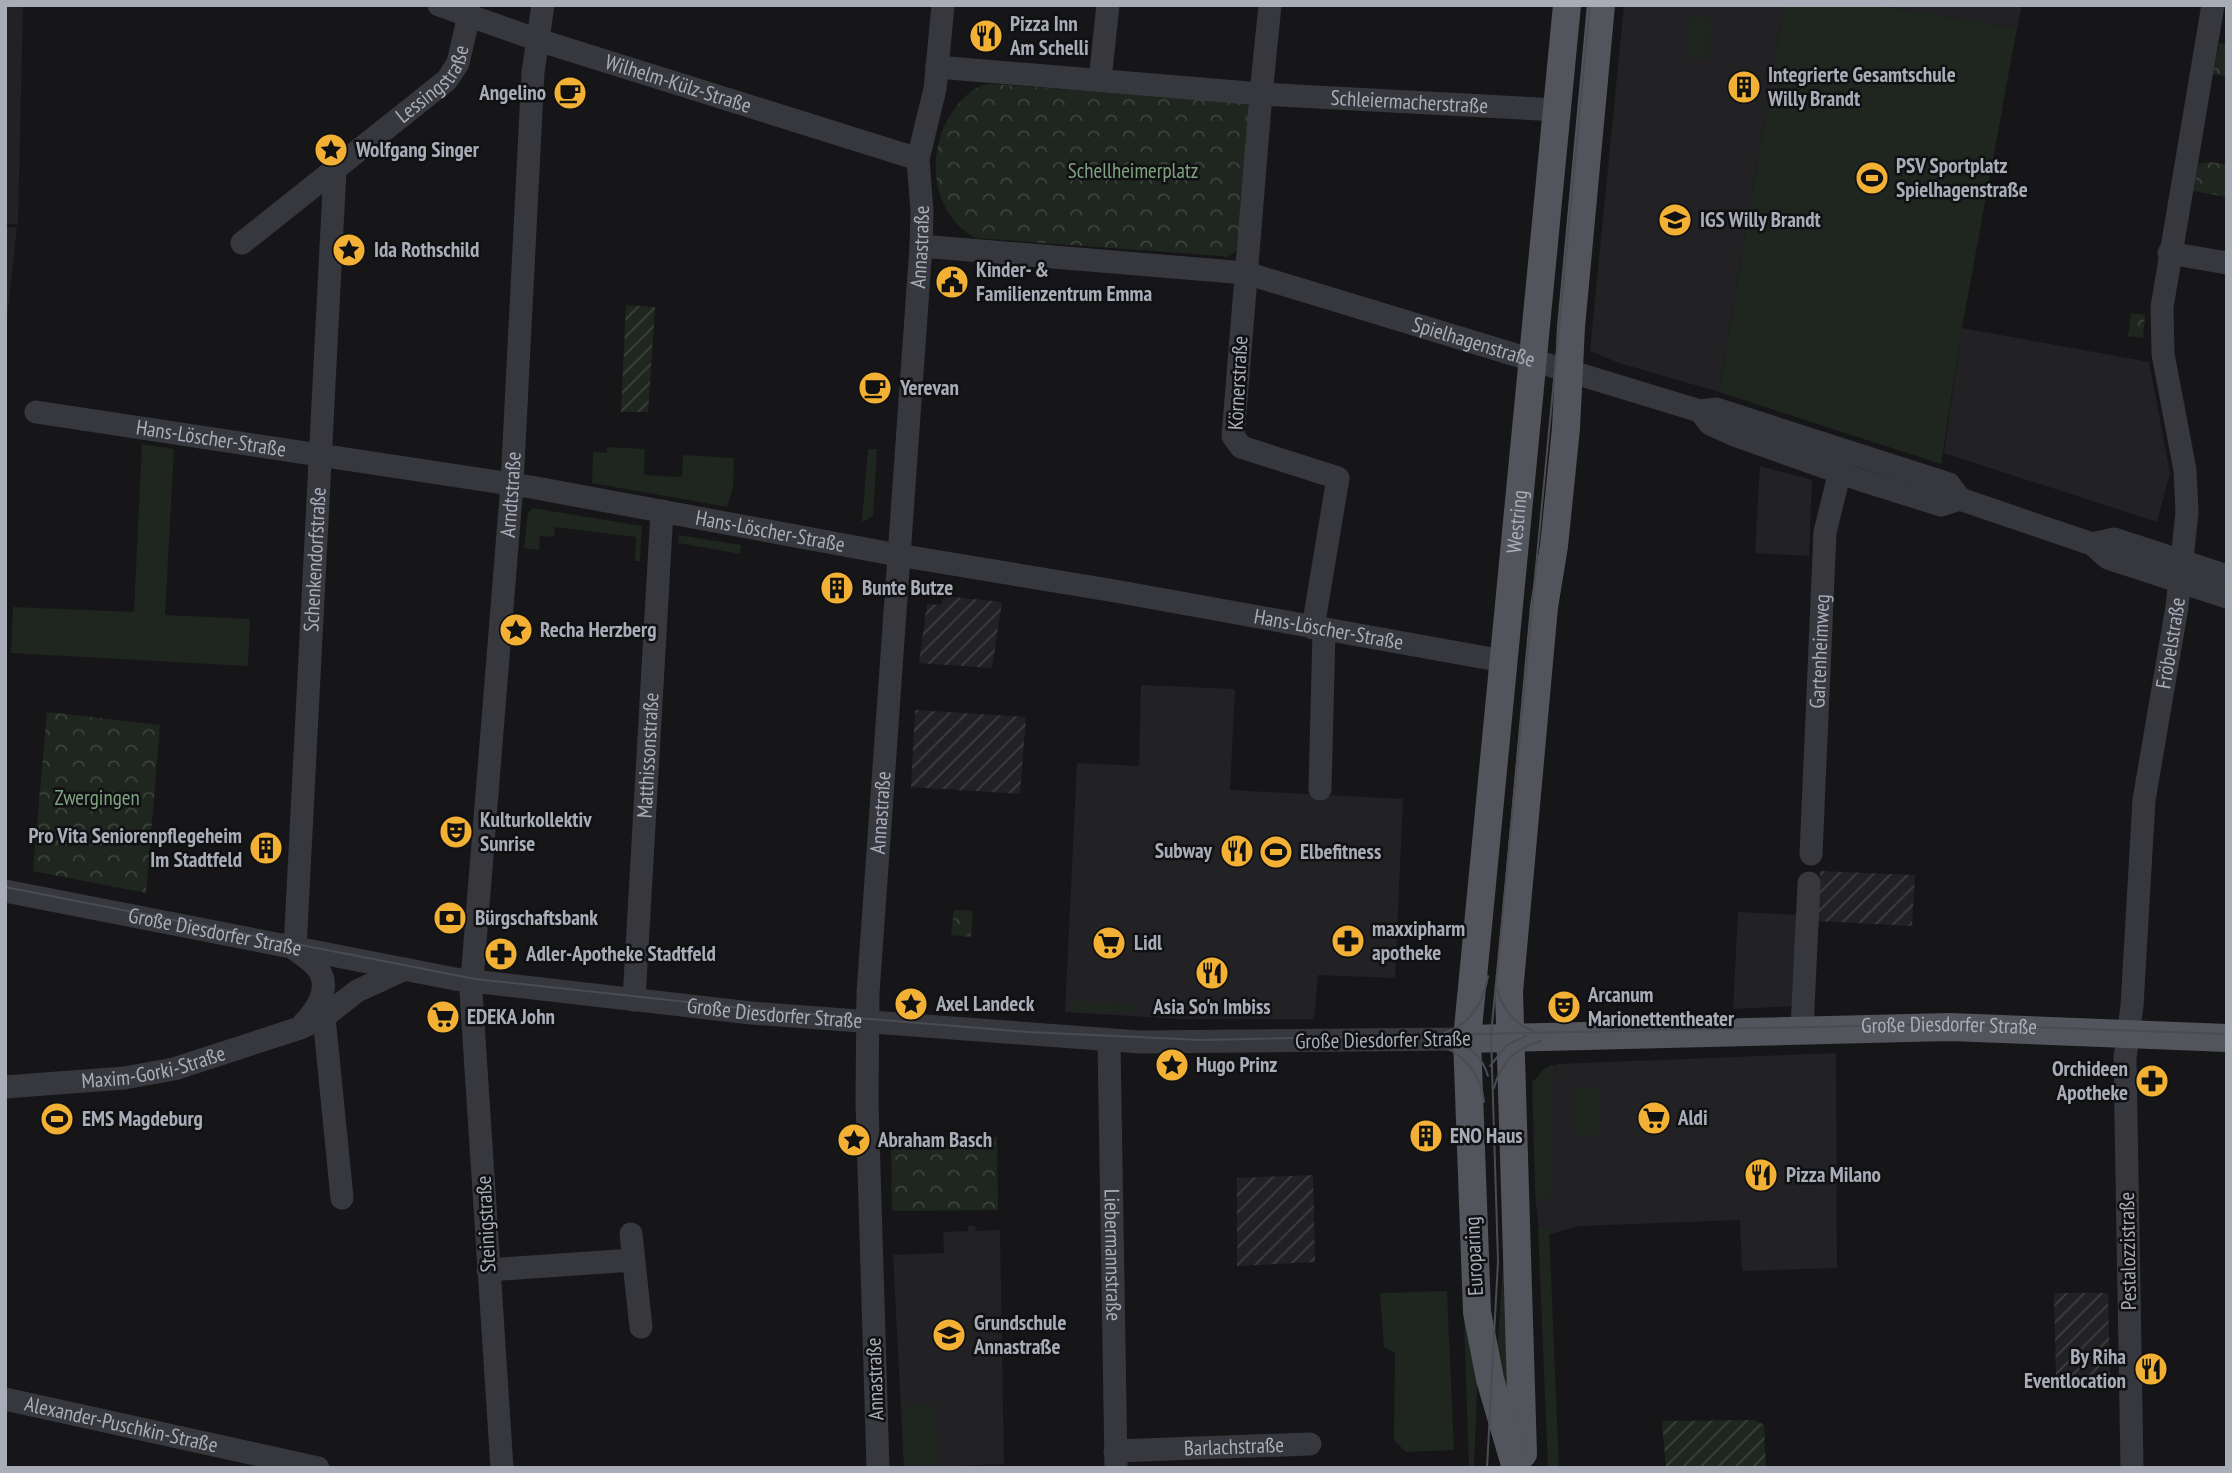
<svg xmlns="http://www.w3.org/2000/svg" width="2232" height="1473" viewBox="0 0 2232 1473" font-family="'PT Sans Narrow',sans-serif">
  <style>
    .built { fill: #222225 }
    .industrial { fill: url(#industrial-furrows) }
    .grass { fill: #1e261f }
    .park { fill: url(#park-crowns) }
    .garden { fill: url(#garden-furrows) }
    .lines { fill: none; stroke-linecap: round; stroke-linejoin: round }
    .minor { stroke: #37383d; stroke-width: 23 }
    .major { stroke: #53555c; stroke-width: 28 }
    .tram { stroke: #4a4c52; stroke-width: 2 }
    .labels { text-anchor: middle; stroke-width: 5; stroke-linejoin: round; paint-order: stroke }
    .poi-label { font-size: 21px; font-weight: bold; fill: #a8adb8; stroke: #111113; text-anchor: start }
    .street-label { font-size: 21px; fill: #a8adb8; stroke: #111113 }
    .park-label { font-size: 21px; fill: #7fa381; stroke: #111113 }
  </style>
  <defs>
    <pattern id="industrial-furrows" width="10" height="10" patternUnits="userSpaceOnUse" patternTransform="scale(1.75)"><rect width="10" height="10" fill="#222225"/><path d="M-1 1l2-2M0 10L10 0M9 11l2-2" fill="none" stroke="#3f3f43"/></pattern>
    <pattern id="park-crowns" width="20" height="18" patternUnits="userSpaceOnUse" patternTransform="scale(1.75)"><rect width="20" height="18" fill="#1e261f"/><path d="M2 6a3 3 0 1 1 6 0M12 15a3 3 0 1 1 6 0" fill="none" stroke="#3c433d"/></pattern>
    <pattern id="garden-furrows" width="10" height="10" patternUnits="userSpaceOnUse" patternTransform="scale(1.75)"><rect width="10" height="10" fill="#1e261f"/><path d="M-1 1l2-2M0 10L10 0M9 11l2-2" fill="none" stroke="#3c433d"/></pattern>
  </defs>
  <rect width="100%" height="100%" fill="#161618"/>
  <g class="built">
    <path d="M5,5H23L18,224H5Z"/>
    <path d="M1624,5H1784L1719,392L1619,363L1590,351Z"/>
    <path d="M1873,5H2022L2017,28Z"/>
    <path d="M5,227H17L5,337Z"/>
    <path d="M1962,328L2149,362L2170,473L2157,522L1944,453Z"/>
    <path d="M1760,466L1812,480L1809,556L1755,553Z"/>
    <path d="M1141,685L1235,689L1230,790L1403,799L1395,978L1318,975L1314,1019H1181L1065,1012L1077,763L1139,766Z"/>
    <path d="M1738,912L1798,915L1794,1006L1733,1009Z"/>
    <path d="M1836,1053L1837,1268L1742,1271L1740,1220L1579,1226L1540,1237L1535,1195L1532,1082L1545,1070L1558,1064Z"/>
    <path d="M968,1226H975L976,1231L1000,1230L1004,1464L904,1468L893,1255L944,1253L943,1232L968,1231Z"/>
  </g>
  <g class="industrial">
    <path d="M944,596L1002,602L992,668L919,663L927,604L941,605Z"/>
    <path d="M915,710L1026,717L1020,794L911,787Z"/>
    <path d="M1820,871L1915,875L1912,926L1818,921Z"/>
    <path d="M1313,1175L1315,1262L1237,1266V1178Z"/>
    <path d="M2054,1293H2108L2110,1376H2056Z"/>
  </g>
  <g class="grass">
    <path d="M1784,5H1873L2017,28L1962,328L1941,464L1719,392Z"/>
    <path d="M1690,17L1710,18L1708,59L1687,58Z"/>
    <path d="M142,444L174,449L165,615L250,619L248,666L11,653L13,607L134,612Z"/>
    <path d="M607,447L645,449L644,475L682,477L683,455L734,458L733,488L727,507L592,483L593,452L607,453Z"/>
    <path d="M868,449H877L873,516L862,522Z"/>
    <path d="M533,508L642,526L640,561H635L636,537L555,527L554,537L540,536L539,550L524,548L528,513Z"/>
    <path d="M679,535L741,545L740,554L678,543Z"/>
    <path d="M1072,1001L1133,1004V1013L1072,1010Z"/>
    <path d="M1553,1064V1081L1550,1087L1551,1198L1543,1200L1537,1197L1533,1083L1542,1071Z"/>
    <path d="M1573,1088H1598L1600,1134L1573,1135Z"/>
    <path d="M1460,1199L1478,1368L1474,1468H1469Z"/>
    <path d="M1538,1228H1549L1559,1468H1548Z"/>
    <path d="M1503,1264H1508L1514,1423L1496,1371Z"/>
    <path d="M1447,1291L1454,1450L1406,1452L1394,1440L1395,1353L1384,1347L1380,1293Z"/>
    <path d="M936,1405L938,1464L904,1465L902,1406Z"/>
  </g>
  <g class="park">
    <path d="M2219,43L2227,44V76L2213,74Z"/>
    <path d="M991,84L1247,103L1250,108L1238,250L1228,257L1221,256L976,238C924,211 925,135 964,98C972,90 979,85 991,84Z"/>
    <path d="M2211,162L2227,165V197L2193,191L2198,164Z"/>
    <path d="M2131,313L2145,315L2143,338L2128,336Z"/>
    <path d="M47,712L160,725L146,893L33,871Z"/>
    <path d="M954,910L973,911L971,937L951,935Z"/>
    <path d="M997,1137L998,1210L892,1211L891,1138Z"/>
  </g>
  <g class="garden">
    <path d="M626,305L655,307L648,412H621Z"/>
    <path d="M1755,1420L1764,1425L1766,1468H1666L1662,1421Z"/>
  </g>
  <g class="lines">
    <g class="minor">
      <path id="s1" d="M439,5L538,40L918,159"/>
      <path id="s2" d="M1270,5L1261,94L1557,110"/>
      <path d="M937,67L1261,94L1233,436L1241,447L1338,478L1313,628"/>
      <path d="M1100,80L1108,5"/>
      <path id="s3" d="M242,243L447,80L458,63L469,15"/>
      <path id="s4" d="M921,246L1246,273L1700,411L1716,409L1949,484L1960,499L2092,544L2108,558L2227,597"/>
      <path d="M2169,253L2227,263"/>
      <path d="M1700,411L1710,424L1737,436L1858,479L1941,505L1960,499"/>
      <path id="s5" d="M36,412L531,487L898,555L1115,591L1503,661"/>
      <path d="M2092,544L2114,539L2227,576"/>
      <path d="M1320,789L1324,630"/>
      <path id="s6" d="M1811,854L1825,532L1845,451"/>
      <path id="s7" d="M5,891L455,979L751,1013L1140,1042L1467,1039"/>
      <path id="s8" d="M295,949L335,170"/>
      <path d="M295,949C303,956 316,963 320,972C330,990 316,1011 304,1023"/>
      <path id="s9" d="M634,1000L662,511"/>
      <path d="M324,1017L342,1198"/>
      <path d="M1802,1029L1809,883"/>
      <path id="s10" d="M1109,1041L1116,1468"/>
      <path id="s11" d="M5,1087L124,1078L174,1069L300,1028L324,1017L357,991L405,969"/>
      <path d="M631,1234L641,1327"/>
      <path d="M488,1270L633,1260"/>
      <path id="s12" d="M5,1399L318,1468"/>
      <path id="s13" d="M1115,1451L1310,1444"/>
      <path id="s14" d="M502,1468L471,992L512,484L533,72L543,5"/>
      <path id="s15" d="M878,1468L867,1102L868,993L921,246L922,212L918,159L935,89L943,5"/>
      <path id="s16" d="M2132,1468L2125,1058L2132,1006L2144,800L2177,607L2187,512L2185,470L2163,354L2162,307L2213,5"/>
    </g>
    <g class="major">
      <path d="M1467,1039L1949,1027L2227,1038"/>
      <path d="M1523,1454L1509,992L1544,607L1554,546L1566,428L1571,327L1601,5"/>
      <path id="s17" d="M1516,1468L1490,1379L1477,1312L1467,1039L1567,5"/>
    </g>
    <g class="tram">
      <path id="s18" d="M5,887L475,979L761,1010L1028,1032L1201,1040L1949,1024L2227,1034"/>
      <path d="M1497,988C1502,1009 1514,1024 1534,1031"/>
      <path d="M1444,1033C1471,1025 1483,1003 1488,976"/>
      <path d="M1450,1039C1468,1043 1483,1058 1488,1076"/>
      <path d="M1433,1043C1462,1051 1481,1072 1484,1102"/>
      <path d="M1490,1066L1507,1045L1526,1036"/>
      <path d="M1494,1088C1500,1064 1516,1047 1541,1041"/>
      <path d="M1487,1468L1498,1261L1491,1035L1590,5"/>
    </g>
  </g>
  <defs>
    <symbol id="restaurant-disc" viewBox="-11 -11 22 22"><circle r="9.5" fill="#f2b134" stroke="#111113"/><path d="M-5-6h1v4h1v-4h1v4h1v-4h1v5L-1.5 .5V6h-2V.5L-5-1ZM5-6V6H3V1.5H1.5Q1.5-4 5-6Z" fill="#111"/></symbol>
    <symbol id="building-disc" viewBox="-11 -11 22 22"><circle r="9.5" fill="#f2b134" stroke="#111113"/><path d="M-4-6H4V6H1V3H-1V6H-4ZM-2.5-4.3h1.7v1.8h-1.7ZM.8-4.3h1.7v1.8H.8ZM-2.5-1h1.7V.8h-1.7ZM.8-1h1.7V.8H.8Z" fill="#111"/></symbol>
    <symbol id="cafe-disc" viewBox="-11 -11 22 22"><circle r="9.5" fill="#f2b134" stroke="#111113"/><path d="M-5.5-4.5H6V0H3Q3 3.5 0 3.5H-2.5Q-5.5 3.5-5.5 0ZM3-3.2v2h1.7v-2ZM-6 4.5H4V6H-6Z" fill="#111"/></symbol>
    <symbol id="sight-disc" viewBox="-11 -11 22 22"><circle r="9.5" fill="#f2b134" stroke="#111113"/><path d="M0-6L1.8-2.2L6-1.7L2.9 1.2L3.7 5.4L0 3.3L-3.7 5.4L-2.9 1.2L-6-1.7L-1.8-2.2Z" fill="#111"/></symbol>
    <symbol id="stadium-disc" viewBox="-11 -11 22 22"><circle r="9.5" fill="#f2b134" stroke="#111113"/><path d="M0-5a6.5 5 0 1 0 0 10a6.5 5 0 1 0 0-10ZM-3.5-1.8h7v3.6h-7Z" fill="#111"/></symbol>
    <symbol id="school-disc" viewBox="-11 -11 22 22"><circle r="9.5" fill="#f2b134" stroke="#111113"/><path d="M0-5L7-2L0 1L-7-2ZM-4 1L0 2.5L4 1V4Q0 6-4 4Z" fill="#111"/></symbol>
    <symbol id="civic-disc" viewBox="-11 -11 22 22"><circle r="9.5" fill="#f2b134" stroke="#111113"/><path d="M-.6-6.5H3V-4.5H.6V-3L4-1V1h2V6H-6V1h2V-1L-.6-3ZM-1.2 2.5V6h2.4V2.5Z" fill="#111"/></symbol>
    <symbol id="theatre-disc" viewBox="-11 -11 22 22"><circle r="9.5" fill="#f2b134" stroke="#111113"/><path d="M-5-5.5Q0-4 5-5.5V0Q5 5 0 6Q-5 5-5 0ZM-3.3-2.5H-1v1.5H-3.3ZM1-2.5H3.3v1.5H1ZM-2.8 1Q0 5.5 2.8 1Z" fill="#111"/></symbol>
    <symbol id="bank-disc" viewBox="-11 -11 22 22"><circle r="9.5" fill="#f2b134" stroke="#111113"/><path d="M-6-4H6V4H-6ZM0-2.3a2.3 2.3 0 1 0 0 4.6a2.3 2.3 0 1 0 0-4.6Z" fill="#111"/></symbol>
    <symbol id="pharmacy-disc" viewBox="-11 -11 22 22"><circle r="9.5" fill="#f2b134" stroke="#111113"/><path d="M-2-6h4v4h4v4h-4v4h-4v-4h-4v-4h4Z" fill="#111"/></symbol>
    <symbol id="supermarket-disc" viewBox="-11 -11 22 22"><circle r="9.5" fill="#f2b134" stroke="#111113"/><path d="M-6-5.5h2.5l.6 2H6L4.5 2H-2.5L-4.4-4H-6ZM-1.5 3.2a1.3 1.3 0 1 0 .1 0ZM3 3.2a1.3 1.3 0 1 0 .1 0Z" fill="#111"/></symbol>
  </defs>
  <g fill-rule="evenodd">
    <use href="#restaurant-disc" x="967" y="17" width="38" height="38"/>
    <use href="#building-disc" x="1725" y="68" width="38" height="38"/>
    <use href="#cafe-disc" x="551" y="74" width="38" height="38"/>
    <use href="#sight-disc" x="312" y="131" width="38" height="38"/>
    <use href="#stadium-disc" x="1853" y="159" width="38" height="38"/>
    <use href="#school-disc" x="1656" y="201" width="38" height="38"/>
    <use href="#sight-disc" x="330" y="231" width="38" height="38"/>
    <use href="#civic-disc" x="933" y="263" width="38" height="38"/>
    <use href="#cafe-disc" x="856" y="369" width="38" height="38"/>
    <use href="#building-disc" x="818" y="569" width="38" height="38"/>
    <use href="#sight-disc" x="497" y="611" width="38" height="38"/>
    <use href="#theatre-disc" x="437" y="813" width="38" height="38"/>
    <use href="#building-disc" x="247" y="829" width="38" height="38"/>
    <use href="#restaurant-disc" x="1218" y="832" width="38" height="38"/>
    <use href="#stadium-disc" x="1257" y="833" width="38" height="38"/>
    <use href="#bank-disc" x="431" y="899" width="38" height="38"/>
    <use href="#pharmacy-disc" x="1329" y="922" width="38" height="38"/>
    <use href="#supermarket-disc" x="1090" y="924" width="38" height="38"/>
    <use href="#pharmacy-disc" x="482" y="935" width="38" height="38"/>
    <use href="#restaurant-disc" x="1193" y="954" width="38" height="38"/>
    <use href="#sight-disc" x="892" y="985" width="38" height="38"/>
    <use href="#theatre-disc" x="1545" y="988" width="38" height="38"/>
    <use href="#supermarket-disc" x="424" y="998" width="38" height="38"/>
    <use href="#sight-disc" x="1153" y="1046" width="38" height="38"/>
    <use href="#pharmacy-disc" x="2133" y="1062" width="38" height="38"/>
    <use href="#supermarket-disc" x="1635" y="1099" width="38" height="38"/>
    <use href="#stadium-disc" x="38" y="1100" width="38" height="38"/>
    <use href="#building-disc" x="1407" y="1117" width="38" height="38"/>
    <use href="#sight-disc" x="835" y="1121" width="38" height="38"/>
    <use href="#restaurant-disc" x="1742" y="1156" width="38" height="38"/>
    <use href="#school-disc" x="930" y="1316" width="38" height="38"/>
    <use href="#restaurant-disc" x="2132" y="1350" width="38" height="38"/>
  </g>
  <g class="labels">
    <g class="poi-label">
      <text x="1010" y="31">Pizza Inn<tspan x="1010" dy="24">Am Schelli</tspan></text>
      <text x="1768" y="82">Integrierte Gesamtschule<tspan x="1768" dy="24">Willy Brandt</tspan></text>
      <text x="546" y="100" text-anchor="end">Angelino</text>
      <text x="356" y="157">Wolfgang Singer</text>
      <text x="1896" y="173">PSV Sportplatz<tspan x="1896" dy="24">Spielhagenstraße</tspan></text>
      <text x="1700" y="227">IGS Willy Brandt</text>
      <text x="374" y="257">Ida Rothschild</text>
      <text x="976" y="277">Kinder- &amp;<tspan x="976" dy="24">Familienzentrum Emma</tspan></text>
      <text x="900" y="395">Yerevan</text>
      <text x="862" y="595">Bunte Butze</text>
      <text x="540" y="637">Recha Herzberg</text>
      <text x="480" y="827">Kulturkollektiv<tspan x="480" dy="24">Sunrise</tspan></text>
      <text x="242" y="843" text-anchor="end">Pro Vita Seniorenpflegeheim<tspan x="242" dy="24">Im Stadtfeld</tspan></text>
      <text x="1212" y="858" text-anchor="end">Subway</text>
      <text x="1300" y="859">Elbefitness</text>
      <text x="475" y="925">Bürgschaftsbank</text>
      <text x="1372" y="936">maxxipharm<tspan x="1372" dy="24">apotheke</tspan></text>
      <text x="1134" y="950">Lidl</text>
      <text x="526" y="961">Adler-Apotheke Stadtfeld</text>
      <text x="1588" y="1002">Arcanum<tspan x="1588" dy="24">Marionettentheater</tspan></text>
      <text x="936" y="1011">Axel Landeck</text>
      <text x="1212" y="1014" text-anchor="middle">Asia So'n Imbiss</text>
      <text x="467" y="1024">EDEKA John</text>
      <text x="1196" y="1072">Hugo Prinz</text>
      <text x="2128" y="1076" text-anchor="end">Orchideen<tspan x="2128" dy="24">Apotheke</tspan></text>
      <text x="1678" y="1125">Aldi</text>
      <text x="82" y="1126">EMS Magdeburg</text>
      <text x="1450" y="1143">ENO Haus</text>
      <text x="878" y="1147">Abraham Basch</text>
      <text x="1786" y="1182">Pizza Milano</text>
      <text x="974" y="1330">Grundschule<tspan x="974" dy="24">Annastraße</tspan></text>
      <text x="2126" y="1364" text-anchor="end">By Riha<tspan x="2126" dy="24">Eventlocation</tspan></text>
    </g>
    <g class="street-label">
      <text dy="7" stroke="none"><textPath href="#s3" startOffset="250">Lessingstraße</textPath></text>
      <text dy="7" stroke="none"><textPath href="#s1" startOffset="252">Wilhelm-Külz-Straße</textPath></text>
      <text dy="7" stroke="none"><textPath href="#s2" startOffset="238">Schleiermacherstraße</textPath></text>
      <text dy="7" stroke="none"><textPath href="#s15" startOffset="1223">Annastraße</textPath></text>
      <text dy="7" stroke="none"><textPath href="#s4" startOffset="564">Spielhagenstraße</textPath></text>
      <text transform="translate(1238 383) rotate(-87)" y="7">Körnerstraße</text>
      <text dy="7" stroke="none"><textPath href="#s5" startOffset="177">Hans-Löscher-Straße</textPath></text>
      <text dy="7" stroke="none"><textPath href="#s14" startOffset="976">Arndtstraße</textPath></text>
      <text dy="7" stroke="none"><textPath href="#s17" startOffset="954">Westring</textPath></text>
      <text dy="7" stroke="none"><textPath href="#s5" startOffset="744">Hans-Löscher-Straße</textPath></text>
      <text dy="7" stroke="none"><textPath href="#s8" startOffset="390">Schenkendorfstraße</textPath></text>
      <text dy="7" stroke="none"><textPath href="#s5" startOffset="1311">Hans-Löscher-Straße</textPath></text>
      <text dy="7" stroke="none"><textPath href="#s16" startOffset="828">Fröbelstraße</textPath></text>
      <text dy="7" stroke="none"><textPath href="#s6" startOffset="203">Gartenheimweg</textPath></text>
      <text dy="7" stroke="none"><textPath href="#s9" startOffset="245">Matthissonstraße</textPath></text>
      <text dy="7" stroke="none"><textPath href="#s15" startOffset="656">Annastraße</textPath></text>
      <text dy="7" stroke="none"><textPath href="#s7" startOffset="214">Große Diesdorfer Straße</textPath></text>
      <text dy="7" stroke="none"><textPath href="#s7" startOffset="780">Große Diesdorfer Straße</textPath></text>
      <text dy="7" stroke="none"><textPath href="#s18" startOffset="1956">Große Diesdorfer Straße</textPath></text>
      <text transform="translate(1383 1040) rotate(-1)" y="7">Große Diesdorfer Straße</text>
      <text dy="7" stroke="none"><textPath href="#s11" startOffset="150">Maxim-Gorki-Straße</textPath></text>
      <text transform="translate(486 1224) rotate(-93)" y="7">Steinigstraße</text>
      <text transform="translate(2128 1251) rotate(-91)" y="7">Pestalozzistraße</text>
      <text dy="7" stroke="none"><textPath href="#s10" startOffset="214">Liebermannstraße</textPath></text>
      <text transform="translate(1474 1256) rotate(-93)" y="7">Europaring</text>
      <text transform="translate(875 1379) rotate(-92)" y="7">Annastraße</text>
      <text dy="7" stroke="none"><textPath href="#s12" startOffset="119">Alexander-Puschkin-Straße</textPath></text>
      <text dy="7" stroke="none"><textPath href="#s13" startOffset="119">Barlachstraße</textPath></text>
    </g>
    <g class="park-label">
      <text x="1133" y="178">Schellheimerplatz</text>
      <text x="97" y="805">Zwergingen</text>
    </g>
  </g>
  <rect width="2232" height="1473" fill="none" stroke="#a8adb8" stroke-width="14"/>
</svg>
